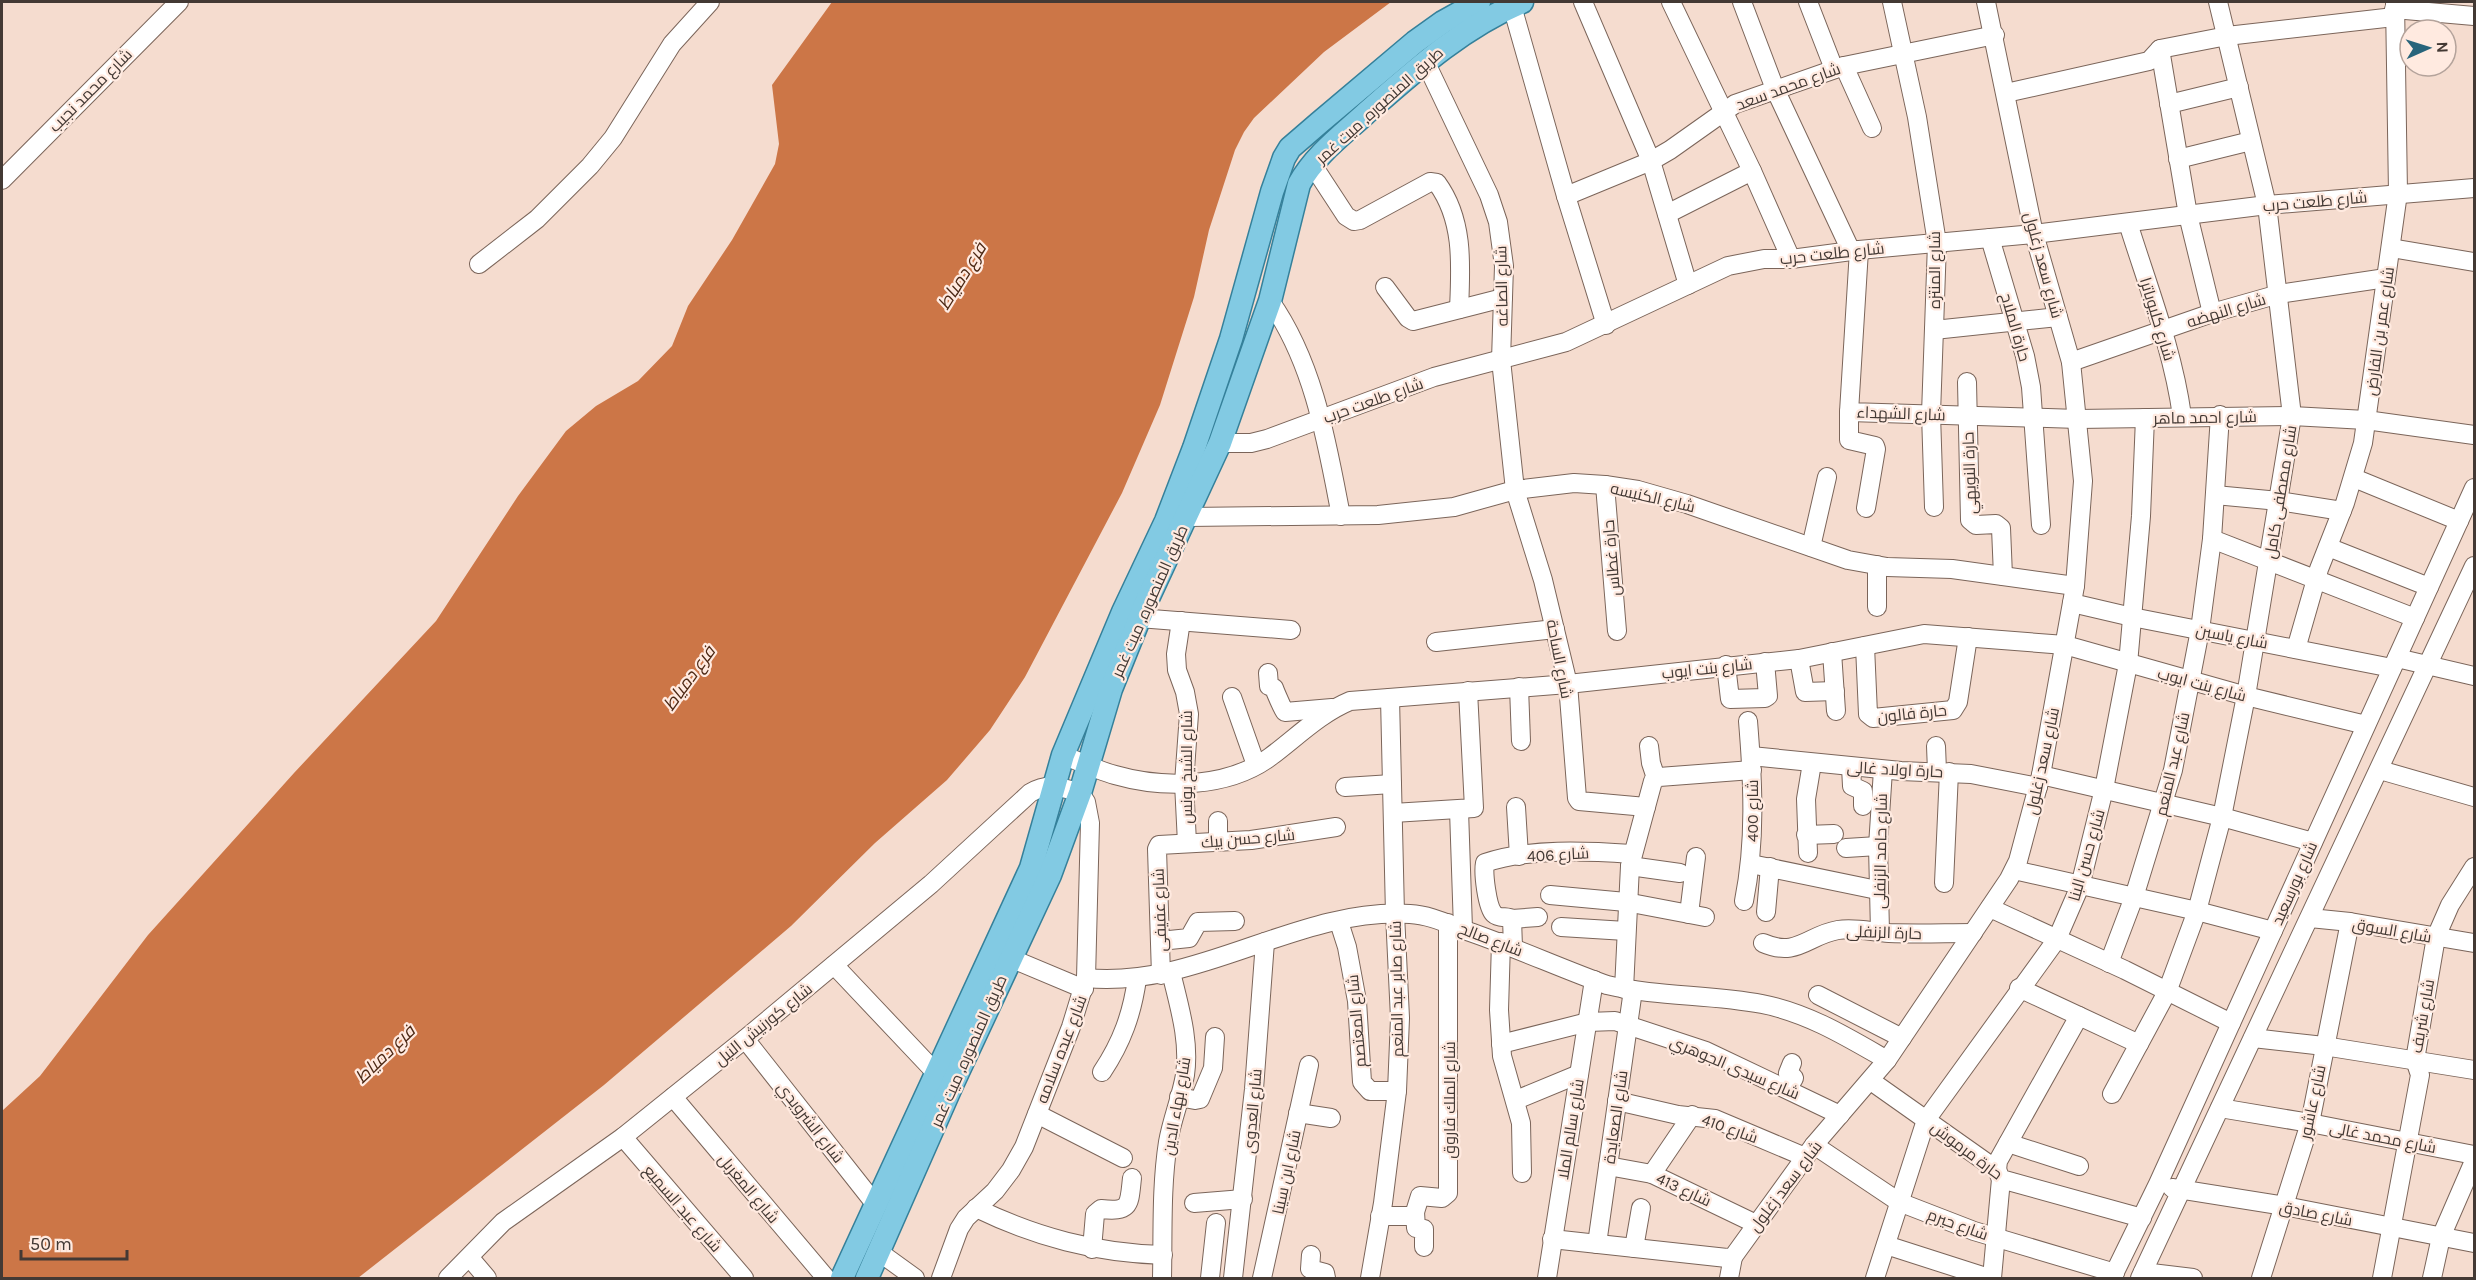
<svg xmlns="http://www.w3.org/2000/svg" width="2476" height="1280" viewBox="0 0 2476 1280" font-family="Karla,Cairo,sans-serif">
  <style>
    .water { fill: #cc7647 }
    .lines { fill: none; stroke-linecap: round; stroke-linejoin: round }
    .minor-casing { stroke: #7b655a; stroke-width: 20 }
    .major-casing { stroke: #35809a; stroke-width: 25 }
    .minor { stroke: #fff; stroke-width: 18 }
    .major { stroke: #82cae3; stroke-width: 22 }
    .labels { text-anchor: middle; stroke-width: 4.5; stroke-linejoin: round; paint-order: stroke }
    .street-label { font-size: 16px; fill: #433934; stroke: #ffeae0 }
    .water-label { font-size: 18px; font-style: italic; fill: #4c2814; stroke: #ffeae0 }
  </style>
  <rect width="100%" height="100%" fill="#f5dccf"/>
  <path class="water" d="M832,2H1391L1324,52L1254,118L1244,132L1235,150L1209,230L1194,297L1160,405L1122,493L1025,677L990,730L947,780L875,843L791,926L604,1085L358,1278H2V1111L40,1076L148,935L294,773L436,621L518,496L566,431L596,406L638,381L672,346L688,306L732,240L775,164L779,144L772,85Z"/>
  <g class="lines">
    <defs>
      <g id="minor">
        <path d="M1583,2L1651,161L1688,285"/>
        <path d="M1671,2L1752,171L1791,259"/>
        <path d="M1742,2L1775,89L1851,251"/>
        <path d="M1808,2L1834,69"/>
        <path d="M1892,2L1917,117L1937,243L1931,414L1934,507"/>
        <path d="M1512,6L1566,196L1606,325"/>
        <path d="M2394,9L2474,16"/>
        <path d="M2160,49L2188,215L2212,313"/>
        <path d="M1425,61L1489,195L1498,222L1504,266L1501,360L1515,490L1543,580L1568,684L1577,798L1579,801L1646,807"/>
        <path d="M1844,66L1872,128"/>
        <path d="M2006,93L2149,61L2160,49L2227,36L2394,17"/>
        <path d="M2169,104L2239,87"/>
        <path d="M2178,159L2251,141"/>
        <path d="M1312,164L1346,216L1354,221L1360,220L1430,182L1437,183C1464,220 1461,265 1459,309"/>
        <path d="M2,180L179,2"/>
        <path d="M1566,196L1651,161L1670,150L1735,104L1844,66L1995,35"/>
        <path d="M1667,214L1752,171"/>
        <path d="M2128,223C2148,287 2173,350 2182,416"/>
        <path d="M1990,238L2025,356L2031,387L2041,525"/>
        <path d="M2391,248L2474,262"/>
        <path d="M1859,250L1849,412L2078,419L2292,416L2366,420L2474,435"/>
        <path d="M479,264L537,219L590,166L613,138L672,44L710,2"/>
        <path d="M1385,287L1408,318L1413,321L1503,298"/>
        <path d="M1270,301C1314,363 1327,443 1341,516"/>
        <path d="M1934,330L2058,317"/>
        <path d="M2071,362L2212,313L2279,294L2386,278"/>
        <path d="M1967,382L1970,520L1976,525L1996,524L2001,528L2003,576"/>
        <path d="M1849,412V440L1875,446L1876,449L1866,508"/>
        <path d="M1220,443H1251L1267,439L1434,377L1566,342L1728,266L1764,259H1791L1859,250L2034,234L2267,205L2474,188"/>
        <path d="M2354,478L2459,521"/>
        <path d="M1605,485L1617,631"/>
        <path d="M2215,495L2279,501L2342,511"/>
        <path d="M1187,517L1378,515L1454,507L1515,490L1574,483L1605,485L1638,490L1687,504L1848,560L1887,567L1952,569L2075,586"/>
        <path d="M2212,539L2415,618"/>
        <path d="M1811,547L1827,477"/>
        <path d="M2328,547L2429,587"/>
        <path d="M1877,565V607"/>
        <path d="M2072,603L2132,617L2392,668"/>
        <path d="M1139,618L1291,630"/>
        <path d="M1181,621L1176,654L1177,670L1185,692L1189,714L1184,783L1187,843"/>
        <path d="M1436,642L1555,629"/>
        <path d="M1865,646L1868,714L1873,718L1953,710L1958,702L1968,637"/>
        <path d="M2296,649L2319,569L2345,503L2363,443L2398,193L2395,2"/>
        <path d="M1832,652L1836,711"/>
        <path d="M2397,658L2474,676"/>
        <path d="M1799,659L1805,692L1835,691"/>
        <path d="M1726,665L1730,699L1765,698L1768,696L1765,662"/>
        <path d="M1268,673L1269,686L1274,688C1275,691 1283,710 1285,712L1332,708"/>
        <path d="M1519,687L1521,741"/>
        <path d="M1232,697L1256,765"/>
        <path d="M1649,746L1651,763L1656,778"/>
        <path d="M1936,746L1937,771"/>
        <path d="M1063,755C1080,762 1097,770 1115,775C1164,789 1228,788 1270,757C1297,737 1319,714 1350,701L1568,684L1799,659L1924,634L2065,645L2246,696L2366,725"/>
        <path d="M1751,756L1901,771L1971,774L2038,787"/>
        <path d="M1851,767L1852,786L1863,791V806"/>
        <path d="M2380,770L2474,797"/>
        <path d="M2041,775L2222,817L2313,842"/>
        <path d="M1345,787L1392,784"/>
        <path d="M1516,807L1519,856"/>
        <path d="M1459,810L1463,929"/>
        <path d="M1393,813L1474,808L1468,691"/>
        <path d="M1218,821V842"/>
        <path d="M1806,835L1834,834"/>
        <path d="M1846,848L1878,846"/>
        <path d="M1808,853L1806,799L1812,763"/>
        <path d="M1751,864L1877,890"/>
        <path d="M1630,866L1680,873"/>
        <path d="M2014,870L2197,911L2273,931"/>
        <path d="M1944,883L1949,772"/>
        <path d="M1550,895L1626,902L1705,917"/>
        <path d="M1744,901C1756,841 1753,782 1748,721"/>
        <path d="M1990,908L2125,970L2231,1023"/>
        <path d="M1766,912L1770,867"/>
        <path d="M1689,914L1696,857"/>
        <path d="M2310,918L2350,922L2474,943"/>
        <path d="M1512,919L1538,917"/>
        <path d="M1339,922L1347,947L1357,1001L1362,1082L1370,1091H1397"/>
        <path d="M1561,927L1626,931"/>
        <path d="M1880,932L1878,846L1883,770"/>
        <path d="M1160,941L1189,938L1198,922L1235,921"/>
        <path d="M1501,942L1499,1010L1502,1056L1521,1123L1522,1173"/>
        <path d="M1763,943C1797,958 1808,935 1838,930C1855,927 1872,932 1889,933C1917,934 1945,933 1973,933"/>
        <path d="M1513,947L1512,919C1507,916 1499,919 1494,914C1487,907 1483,873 1485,863C1528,848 1587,851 1632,854"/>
        <path d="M1010,958L1084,989"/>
        <path d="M2109,963L2134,897L2173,770L2200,630L2212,539L2220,415"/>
        <path d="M834,965L937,1074"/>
        <path d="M1161,975L1157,849L1159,845L1251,840L1336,827"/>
        <path d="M1086,978C1199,989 1298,907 1410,914C1430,915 1448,924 1467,931C1514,947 1560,968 1607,985C1658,997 1711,994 1762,1004C1808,1013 1847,1037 1887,1060"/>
        <path d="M2019,988L2139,1044"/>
        <path d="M1624,989L1630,866L1653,781L1659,777L1752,770"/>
        <path d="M1818,995L1902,1038"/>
        <path d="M2253,1038L2324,1046L2474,1070"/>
        <path d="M745,1039L876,1205"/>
        <path d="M1501,1044L1588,1022L1615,1021L1706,1051L1840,1115"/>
        <path d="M1102,1072C1122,1042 1132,1014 1137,979"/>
        <path d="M1871,1081L1997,1170L2001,1179L2142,1218"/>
        <path d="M1788,1088L1794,1078L1788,1073L1792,1063"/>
        <path d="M2112,1094L2167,992L2197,911L2222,817L2246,696L2292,416L2267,205L2218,2"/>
        <path d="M673,1097L826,1278"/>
        <path d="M1179,1097L1195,1100L1200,1099L1213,1068L1215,1037"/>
        <path d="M1516,1100L1579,1074"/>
        <path d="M1617,1101L1678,1115L1715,1119L1805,1157"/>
        <path d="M2220,1108L2310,1123L2474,1155"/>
        <path d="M1298,1113L1331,1118"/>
        <path d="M1037,1114L1123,1158"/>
        <path d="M623,1137L744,1278"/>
        <path d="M2008,1143L2079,1166"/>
        <path d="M1814,1145L1899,1202L1974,1231L2115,1273"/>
        <path d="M1608,1166L1652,1174L1756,1224"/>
        <path d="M1997,1170L1998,1161L2079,1016"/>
        <path d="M1652,1174L1692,1115"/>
        <path d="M2172,1188L2285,1206L2474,1243"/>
        <path d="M1194,1203L1243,1199"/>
        <path d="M976,1208C1036,1237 1095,1253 1163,1255"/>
        <path d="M1415,1212L1416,1228L1424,1229V1247"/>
        <path d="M1380,1216H1411L1415,1212L1420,1196L1442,1198L1448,1193V923"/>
        <path d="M1552,1239L1727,1258L1733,1257L1814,1145L1887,1060L2009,879L2018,861L2041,775L2075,586L2083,481L2071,362L2034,234L1986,2"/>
        <path d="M1597,1244L1633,990"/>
        <path d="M1886,1245L1989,1278"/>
        <path d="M1634,1248L1641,1208"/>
        <path d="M1092,1249L1095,1214L1101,1209C1131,1212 1129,1205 1132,1178"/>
        <path d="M879,1252L915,1278"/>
        <path d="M1311,1255L1310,1269L1325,1273L1326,1278"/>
        <path d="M470,1258L487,1278"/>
        <path d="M2143,1272L2193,1278"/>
        <path d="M448,1278L503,1222L623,1137L745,1039L931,884L1030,793C1048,782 1061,787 1080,793L1086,802L1090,823L1086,978L1071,1027L1024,1147L1011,1170L995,1191L966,1218L959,1229L941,1278"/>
        <path d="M1162,1278C1163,1233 1161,1187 1168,1142C1172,1119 1181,1098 1185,1075C1190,1040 1179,1006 1171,972"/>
        <path d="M1210,1278L1216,1223"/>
        <path d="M1233,1278L1254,1089L1265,942"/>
        <path d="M1262,1278L1309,1065"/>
        <path d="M1370,1278L1383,1203L1397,1091L1400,1018L1395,914L1390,698"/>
        <path d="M1547,1278L1594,980"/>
        <path d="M1729,1278L1733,1257"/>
        <path d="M1875,1278L1926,1120L2057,939L2080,886L2104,789L2128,664L2141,516L2145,418"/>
        <path d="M1992,1278L2001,1179"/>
        <path d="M2112,1278L2158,1184L2474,488"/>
        <path d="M2140,1278L2474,566"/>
        <path d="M2261,1278L2310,1123L2350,922"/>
        <path d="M2382,1278L2420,1075L2415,1060L2436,937L2450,905L2474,867"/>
        <path d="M2432,1278L2441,1237L2474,1161"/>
      </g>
      <g id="major">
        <path d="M842,1278L1031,868L1063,755L1123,612L1166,521L1194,448L1231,339L1272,192L1284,158L1290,148L1319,123L1415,42L1443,22L1479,2"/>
        <path d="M867,1278L952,1085L1050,875L1080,793L1111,689L1144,607L1220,443L1270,301L1299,184C1314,156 1342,135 1365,114C1414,71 1461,28 1522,2"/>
      </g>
    </defs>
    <use href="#minor" class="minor-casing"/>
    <use href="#major" class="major-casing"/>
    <use href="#minor" class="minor"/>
    <use href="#major" class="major"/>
  </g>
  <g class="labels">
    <g class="street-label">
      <text transform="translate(1788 86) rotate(-20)" y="6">شارع محمد سعد</text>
      <text transform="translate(90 90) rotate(-45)" y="6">شارع محمد نجيب</text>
      <text transform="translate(1379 105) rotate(-42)" y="6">طريق المنصوره, ميت غمر</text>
      <text transform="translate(2315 201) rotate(-5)" y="6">شارع طلعت حرب</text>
      <text transform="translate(1832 253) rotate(-6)" y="6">شارع طلعت حرب</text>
      <text transform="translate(2044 265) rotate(75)" y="6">شارع سعد زغلول</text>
      <text transform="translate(1934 270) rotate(-90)" y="6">شارع المنتزه</text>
      <text transform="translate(1501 286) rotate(-91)" y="6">شارع الصاغه</text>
      <text transform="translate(2226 310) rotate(-17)" y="6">شارع النهضه</text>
      <text transform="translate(2158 319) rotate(73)" y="6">شارع كليوباترا</text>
      <text transform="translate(2016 327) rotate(74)" y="6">حارة الملاح</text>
      <text transform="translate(2379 331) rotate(-82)" y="6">شارع عمر بن الفارض</text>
      <text transform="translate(1373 400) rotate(-20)" y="6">شارع طلعت حرب</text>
      <text transform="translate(1901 413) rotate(2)" y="6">شارع الشهداء</text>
      <text transform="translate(2205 417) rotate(-1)" y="6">شارع احمد ماهر</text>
      <text transform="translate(1969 473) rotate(-92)" y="6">حارة النويهي</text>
      <text transform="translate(2280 492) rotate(-81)" y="6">شارع مصطفى كامل</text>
      <text transform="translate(1653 497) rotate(13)" y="6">شارع الكنيسه</text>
      <text transform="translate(1611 558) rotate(-95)" y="6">حارة غطاس</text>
      <text transform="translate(1149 601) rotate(-66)" y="6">طريق المنصوره, ميت غمر</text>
      <text transform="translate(2232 636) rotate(11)" y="6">شارع ياسين</text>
      <text transform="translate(1560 659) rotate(79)" y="6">شارع الساحة</text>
      <text transform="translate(1707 668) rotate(-6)" y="6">شارع بنت ايوب</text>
      <text transform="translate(2202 684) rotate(15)" y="6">شارع بنت ايوب</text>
      <text transform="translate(1912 713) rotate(-6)" y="6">حارة فالون</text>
      <text transform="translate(2042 761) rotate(-78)" y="6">شارع سعد زغلول</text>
      <text transform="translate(2172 764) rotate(-77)" y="6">شارع عبد المنعم</text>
      <text transform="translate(1186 767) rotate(-90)" y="6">شارع الشيخ يونس</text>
      <text transform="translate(1895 769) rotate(3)" y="6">حارة اولاد غالى</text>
      <text transform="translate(1752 811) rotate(-90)" y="6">شارع 400</text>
      <text transform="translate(1248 838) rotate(-5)" y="6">شارع حسن بيك</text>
      <text transform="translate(1880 851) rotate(-89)" y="6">شارع حامد الزنفلى</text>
      <text transform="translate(1558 854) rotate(-3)" y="6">شارع 406</text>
      <text transform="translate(2086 855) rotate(-74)" y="6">شارع حسن البنا</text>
      <text transform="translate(2294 883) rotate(-66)" y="6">شارع بورسعيد</text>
      <text transform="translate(1159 910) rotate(-92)" y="6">شارع عفيفى</text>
      <text transform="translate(2392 930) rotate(10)" y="6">شارع السوق</text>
      <text transform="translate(1884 932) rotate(2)" y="6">حارة الزنفلى</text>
      <text transform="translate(1491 939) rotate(21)" y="6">شارع صالح</text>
      <text transform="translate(1396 989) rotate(-91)" y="6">شارع صابر عبد المنعم</text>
      <text transform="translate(2422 1016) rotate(-80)" y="6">شارع شريف</text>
      <text transform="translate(1356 1021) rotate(-95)" y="6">شارع المعتصم</text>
      <text transform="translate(763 1024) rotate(-39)" y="6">شارع كورنيش النيل</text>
      <text transform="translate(1061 1049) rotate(-69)" y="6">شارع عبده سلامه</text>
      <text transform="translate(968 1051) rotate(-66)" y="6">طريق المنصوره, ميت غمر</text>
      <text transform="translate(1735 1067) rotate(23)" y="6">شارع سيدى الجوهري</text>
      <text transform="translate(1449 1100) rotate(-90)" y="6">شارع الملك فاروق</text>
      <text transform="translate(2312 1102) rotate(-78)" y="6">شارع عاشور</text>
      <text transform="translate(1176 1106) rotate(-80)" y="6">شارع بهاء الدين</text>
      <text transform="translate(1252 1111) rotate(-85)" y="6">شارع العدوى</text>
      <text transform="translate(1615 1117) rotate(-82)" y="6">شارع الصعايدة</text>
      <text transform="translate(811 1122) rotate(52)" y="6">شارع الشرويدي</text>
      <text transform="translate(1730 1128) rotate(20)" y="6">شارع 410</text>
      <text transform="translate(1570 1129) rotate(-81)" y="6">شارع سالم الملا</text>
      <text transform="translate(2383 1137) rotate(11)" y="6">شارع محمد غالى</text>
      <text transform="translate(1967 1150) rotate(37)" y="6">حارة مرموش</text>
      <text transform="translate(1286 1172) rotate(-78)" y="6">شارع ابن سينا</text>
      <text transform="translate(1785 1186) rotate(-53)" y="6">شارع سعد زغلول</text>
      <text transform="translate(749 1188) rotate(50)" y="6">شارع المغربل</text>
      <text transform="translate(1684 1189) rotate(25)" y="6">شارع 413</text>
      <text transform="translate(683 1208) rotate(49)" y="6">شارع عبد السميع</text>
      <text transform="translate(2316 1213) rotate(11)" y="6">شارع صادق</text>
      <text transform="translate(1958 1224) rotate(20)" y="6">شارع حيرم</text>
    </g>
    <g class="water-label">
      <text transform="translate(962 276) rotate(-58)" y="6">فرع دمياط</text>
      <text transform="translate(689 678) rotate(-54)" y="6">فرع دمياط</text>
      <text transform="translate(385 1054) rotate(-44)" y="6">فرع دمياط</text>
    </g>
  </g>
  <rect width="2476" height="1280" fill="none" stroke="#433934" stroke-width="6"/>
  <g transform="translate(2428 48) rotate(87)"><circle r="28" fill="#ffeae0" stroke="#b4a39b" stroke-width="1.5"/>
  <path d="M0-4.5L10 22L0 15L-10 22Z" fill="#28647b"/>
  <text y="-9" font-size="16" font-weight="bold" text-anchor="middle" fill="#433934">N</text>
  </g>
  <path d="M21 1250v9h106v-9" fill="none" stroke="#433934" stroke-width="3"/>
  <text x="30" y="1250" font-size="18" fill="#433934" stroke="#ffeae0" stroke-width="4.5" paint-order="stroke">50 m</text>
</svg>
